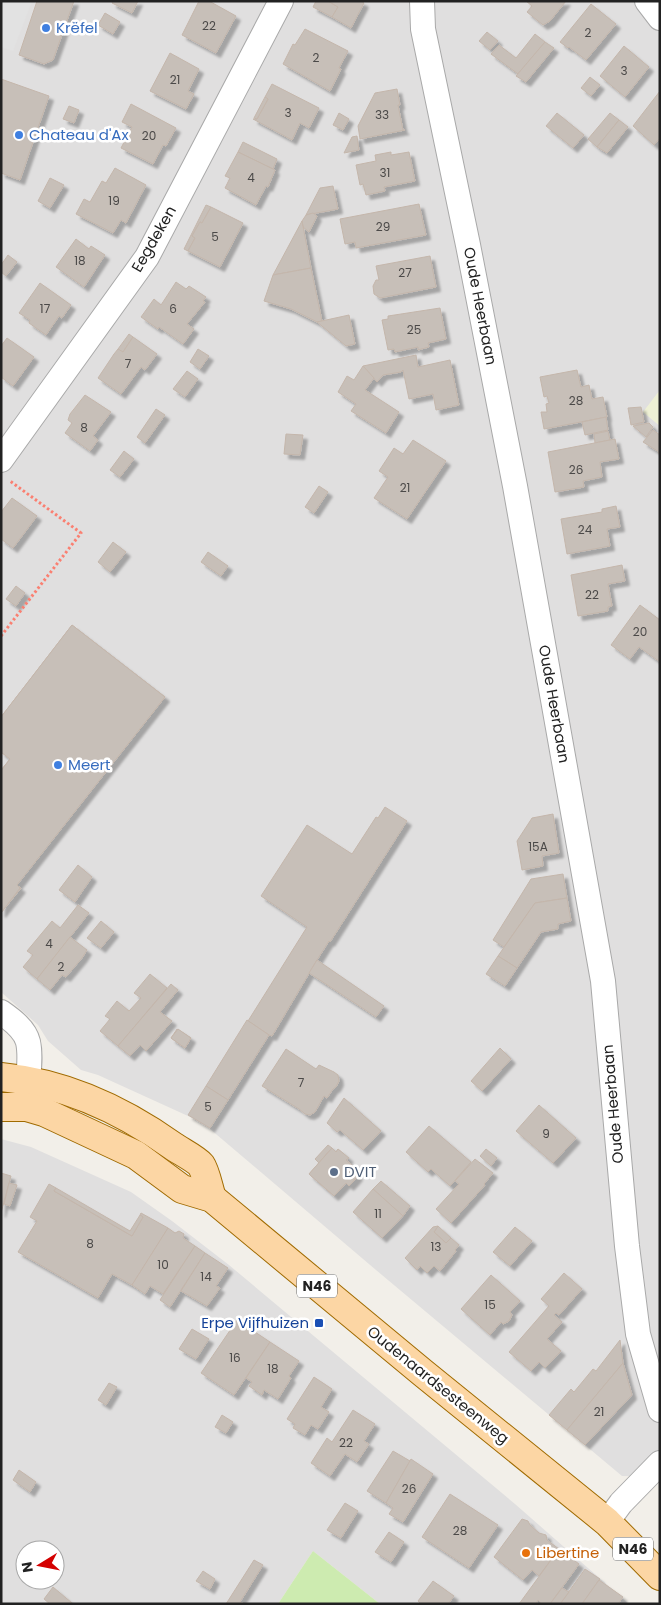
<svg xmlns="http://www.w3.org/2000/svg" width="661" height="1605" viewBox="0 0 661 1605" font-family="Poppins,sans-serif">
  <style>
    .residential { fill: #e0dfdf; fill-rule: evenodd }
    .farmland { fill: #eef0d5 }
    .grass { fill: #cdebb0 }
    .parking { fill: #e2e2e2 }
    .building { fill: #c7bfb8; stroke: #c4b6ab; filter: url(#shadow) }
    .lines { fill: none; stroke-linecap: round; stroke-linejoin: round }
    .street-casing { stroke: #a9a9a9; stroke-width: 26 }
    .primary-casing { stroke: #a06b00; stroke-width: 30 }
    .path { stroke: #fa8072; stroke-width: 3; stroke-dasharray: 2.5 2.5; stroke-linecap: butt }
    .street { stroke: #fff; stroke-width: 24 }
    .primary { stroke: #fcd6a4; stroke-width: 28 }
    .shop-dot { fill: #3f7fe0; stroke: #fff; stroke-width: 2 }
    .service-dot { fill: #5c6f8a; stroke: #fff; stroke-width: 2 }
    .transit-dot { fill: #1a4fb4; stroke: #fff; stroke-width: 2 }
    .food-dot { fill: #e8710a; stroke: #fff; stroke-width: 2 }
    .labels { text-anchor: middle; stroke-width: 5; stroke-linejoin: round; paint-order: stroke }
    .number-label { font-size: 12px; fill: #4b4948 }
    .shield { fill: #fff; stroke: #646464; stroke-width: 1 }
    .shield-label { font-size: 14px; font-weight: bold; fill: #222 }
    .shop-label { font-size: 15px; fill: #366cbe; stroke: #fff; text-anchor: start }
    .street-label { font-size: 15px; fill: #222; stroke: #fff }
    .service-label { font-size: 15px; fill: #4e5e75; stroke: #fff; text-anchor: start }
    .transit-label { font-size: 15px; fill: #164399; stroke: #fff; text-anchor: end }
    .food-label { font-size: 15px; fill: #c56008; stroke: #fff; text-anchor: start }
  </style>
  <defs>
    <filter id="shadow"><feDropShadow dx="4.5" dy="4.5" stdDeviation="1" flood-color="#0004"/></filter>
  </defs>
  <rect width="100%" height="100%" fill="#f2efe9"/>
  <g class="residential">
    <path d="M1,1H660V390L644,412L660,426V1477L622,1476L376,1270L210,1129L188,1116L98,1075L81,1070L48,1041L38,1025L1,992Z"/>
    <path d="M1,1139L31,1147L131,1192L172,1221L229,1265L515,1504L629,1604H380L313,1551L278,1604H1ZM25,1550H55V1580H25Z"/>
  </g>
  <path class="farmland" d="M660,390V426L643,412Z"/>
  <path class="grass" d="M313,1551L380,1604H278Z"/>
  <path class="parking" d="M1,1H32L13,51L1,47Z"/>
  <g class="building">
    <path d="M37,1H74L53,60L44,64L19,55Z"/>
    <path d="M113,1H138L132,13L112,3Z"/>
    <path d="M199,1H209L236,16L216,53L182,35Z"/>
    <path d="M316,1H328L338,7L332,17L313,7Z"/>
    <path d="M328,1H361L364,3L351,28L332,17L338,7Z"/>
    <path d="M526,1H566L550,21L543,25L527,12L532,6Z"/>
    <path d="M591,4L616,24L586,60L569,47L568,48L560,42Z"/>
    <path d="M105,13L120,22L113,34L98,25Z"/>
    <path d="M305,29L348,51L339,68L341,69L330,91L283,64L293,44L295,45Z"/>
    <path d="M487,32L498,41L490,50L479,41Z"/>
    <path d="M535,34L545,42L518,74L491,54L499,45L516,58Z"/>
    <path d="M545,42L554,48L526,82L516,76Z"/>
    <path d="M624,46L649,67L625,97L600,76Z"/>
    <path d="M170,53L199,69L188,91L194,94L186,109L150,91Z"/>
    <path d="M590,77L600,85L591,96L581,88Z"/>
    <path d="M1,79L49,96L20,180L1,173Z"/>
    <path d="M272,84L319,108L309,128L300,123L292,140L253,119H257L268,99L265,97Z"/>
    <path d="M397,89L400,105H398L403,130H405L360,139L358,126L375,93Z"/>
    <path d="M660,91V138L654,145L633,126Z"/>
    <path d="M265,97L268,99L257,119L254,118Z"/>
    <path d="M131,104L176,128L166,146L163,145L153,164L121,148L132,127L122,122Z"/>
    <path d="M69,106L79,110L74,123L63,119Z"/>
    <path d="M339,113L349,119L343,130L333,125Z"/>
    <path d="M557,113L584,135L573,148L546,126Z"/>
    <path d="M610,113L619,120L597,147L588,139Z"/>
    <path d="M619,120L628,127L607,153L597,147Z"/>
    <path d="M357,136L359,150L344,153L352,137Z"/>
    <path d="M243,142L277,159L273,169L238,152Z"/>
    <path d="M238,152L275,170L268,187L266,186L256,205L225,188L230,178L225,176Z"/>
    <path d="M391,152V155L409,152L415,181L384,187L385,191L366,195L363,184L360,185L356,165L376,161L375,155Z"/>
    <path d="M115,168L146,185L126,223L121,220L113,233L76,214L84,199L90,202L102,181L106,183Z"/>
    <path d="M50,178L64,185L50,208L38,201Z"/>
    <path d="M333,186L338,209L306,215L320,188Z"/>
    <path d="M419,204L426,235L356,248L355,242L345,244L340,219Z"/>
    <path d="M206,205L211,207L202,223L200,222L192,236L195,238L188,251L184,249Z"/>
    <path d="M211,207L243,223L220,267L188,251L195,238L192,236L200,222L202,223Z"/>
    <path d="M313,213L317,216L309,232L303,227L302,221L306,215Z"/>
    <path d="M302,221L311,268L273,275Z"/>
    <path d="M76,239L89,249L91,246L105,255L84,287L56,267Z"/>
    <path d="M8,255L17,262L6,276L1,272V265Z"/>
    <path d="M430,256L436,287L380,298L374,294L373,286L376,280H379L376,266Z"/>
    <path d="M311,268L322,321L317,322L291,309L264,301L273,275Z"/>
    <path d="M176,282L186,289L189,286L206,297L203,301L205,302L187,324L194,329L183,344L159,327L158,329L141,317L154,299L161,305Z"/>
    <path d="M40,283L71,305L62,318L59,316L46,335L29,323L30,320L19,313Z"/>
    <path d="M440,308L446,339L428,343L429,347L418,350V347L395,352L394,349L388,350L382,320L388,319V316Z"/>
    <path d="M349,315L355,344L346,346L317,322Z"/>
    <path d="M129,334L133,337L123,352L118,349Z"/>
    <path d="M133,337L157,354L145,370L141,367L121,394L98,378L114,354L118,349L123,352Z"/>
    <path d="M7,338L34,357L13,386L1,377V346Z"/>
    <path d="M198,349L209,356L200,369L190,362Z"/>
    <path d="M416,355L418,367L450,360L459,405L436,410L433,394L409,399L403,370L401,372L383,375L377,382L363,366Z"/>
    <path d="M363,366L374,378L365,390L399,412L386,433L351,411L356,404L338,392L347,376L354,380Z"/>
    <path d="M577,370L581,387L589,385L592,399L603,397L607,417L544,429L541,412H547L546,404L549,403L547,396L544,397L540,377Z"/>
    <path d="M187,371L198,379L185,397L173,389Z"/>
    <path d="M85,395L111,412L93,436L98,440L90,451L65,433L72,423L68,420L70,414Z"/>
    <path d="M641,407L644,422L631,425L628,408Z"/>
    <path d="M156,409L165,415L145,443L137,437Z"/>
    <path d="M606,417L608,430L585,435L582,422Z"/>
    <path d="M649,423L653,427L646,437L633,426Z"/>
    <path d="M653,430L660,435V454L658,453L659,452L643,442Z"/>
    <path d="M608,431L610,440L595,443L594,434Z"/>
    <path d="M286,434L303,435L300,455L284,454Z"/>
    <path d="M615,439L619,459L600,462L602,477L583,481L584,487L555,492L548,452Z"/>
    <path d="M413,440L446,461L407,519L374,498L388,477L379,471L394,448L403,454Z"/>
    <path d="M124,451L134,459L120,477L110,470Z"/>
    <path d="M319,486L328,492L314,513L305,507Z"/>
    <path d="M12,498L37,516L13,548L1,539V512Z"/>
    <path d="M616,506L620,527L607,529L610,546L567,554L561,519L602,512V509Z"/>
    <path d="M113,542L126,552L110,572L98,562Z"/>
    <path d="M208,552L228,566L221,576L201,562Z"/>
    <path d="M622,565L625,581L608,584L612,606L608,607V611L578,616L571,575Z"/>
    <path d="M16,586L25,593L16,606L6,599Z"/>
    <path d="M640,605L660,620V662L639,647L630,659L611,645Z"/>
    <path d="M72,625L165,697L16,885L21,888L1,913V770L10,759L1,752V717Z"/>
    <path d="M72,625L165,697L17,885L20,888L1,913V771L10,759L1,752V717Z"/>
    <path d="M385,807L407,821L330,942L329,941L317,960L272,1036L269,1035L248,1021L307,927L261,896L307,825L352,854L376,817L378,818Z"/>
    <path d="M553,814L559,853L542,856L543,866L522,870L517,841L532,818Z"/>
    <path d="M78,865L92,877L75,902L59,890Z"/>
    <path d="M563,874L567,898L535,903L504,947L493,940L531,879Z"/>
    <path d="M567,898L571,921L558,924V929L541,932L517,968L498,956L535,903Z"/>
    <path d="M78,905L89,913L37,979L23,967L33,955L27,951L52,921L60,928Z"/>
    <path d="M101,921L114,932L101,948L87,938Z"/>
    <path d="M70,937L87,950L82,958L66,977L62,975L50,990L37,979Z"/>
    <path d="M498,956L517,968L505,986L486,974Z"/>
    <path d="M317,960L384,1006L376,1017L309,973Z"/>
    <path d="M150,974L167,988L118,1046L100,1031L110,1019L105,1016L117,1001L129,1011L141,998L134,993Z"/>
    <path d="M171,984L178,990L160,1012L172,1021L146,1051L140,1045L130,1056L118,1046Z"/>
    <path d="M247,1020L269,1035L228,1100L206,1086Z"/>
    <path d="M177,1029L191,1038L185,1048L171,1038Z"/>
    <path d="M178,1029L191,1038L185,1048L171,1038Z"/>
    <path d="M500,1048L511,1059L482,1091L471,1081Z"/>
    <path d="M286,1049L316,1069L319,1065L334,1072L338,1075L339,1081L336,1087L333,1089L327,1098L324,1096L315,1112L310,1115L305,1114L299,1109L262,1086Z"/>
    <path d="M206,1086L228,1100L210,1128L188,1115Z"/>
    <path d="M344,1098L381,1131L363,1150L340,1130L337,1132L327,1123Z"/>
    <path d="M539,1105L576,1138L553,1163L516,1131Z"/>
    <path d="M429,1126L471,1162L450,1186L431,1169L428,1172L406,1152Z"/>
    <path d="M328,1145L332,1148L319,1163L315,1159Z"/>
    <path d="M332,1148L336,1152L338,1149L348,1158L346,1160L358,1171L356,1173L358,1176L349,1186L346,1183L334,1196L309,1174Z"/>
    <path d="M332,1148L336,1152L338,1149L349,1158L346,1160L359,1171L356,1173L358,1176L349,1186L346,1183L334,1196L309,1174Z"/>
    <path d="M486,1149L497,1158L491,1166L480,1156Z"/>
    <path d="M475,1159L493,1173L484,1184L485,1185L451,1223L436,1209L459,1184L455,1181Z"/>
    <path d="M1,1173L11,1176L1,1213Z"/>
    <path d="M381,1181L410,1206L403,1216L373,1189Z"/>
    <path d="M9,1183L17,1185L10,1206L4,1204Z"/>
    <path d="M49,1184L56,1188L54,1191L132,1236L143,1217L140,1215L141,1213L168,1228L132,1285L112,1274L98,1298L18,1252L37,1221L30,1217Z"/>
    <path d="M56,1188L130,1231L140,1215L143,1217L132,1236L54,1191Z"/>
    <path d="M373,1189L403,1216L382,1238L353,1212Z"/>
    <path d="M438,1226L451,1238L446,1243L434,1232Z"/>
    <path d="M438,1226L434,1232L446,1243L451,1238L459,1245L455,1250L456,1251L440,1271L434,1266L427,1273L420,1266L417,1270L405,1258L433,1227Z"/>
    <path d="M515,1227L532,1241L510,1266L493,1252Z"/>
    <path d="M168,1228L175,1233L179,1231L184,1234L183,1238L195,1246L163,1294L150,1286L145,1294L132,1285Z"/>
    <path d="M195,1246L205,1253L170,1307L160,1300Z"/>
    <path d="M205,1253L228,1268L216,1286L220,1288L207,1306L181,1291Z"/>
    <path d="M564,1273L582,1289L559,1315L556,1313L554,1315L562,1322L547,1339L561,1351L545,1368L539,1362L531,1371L509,1352L549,1306L541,1299Z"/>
    <path d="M491,1275L520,1301L510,1312L512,1315L509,1321L503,1324L501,1322L490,1335L461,1309Z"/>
    <path d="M237,1320L270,1342L234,1395L201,1373Z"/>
    <path d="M192,1329L209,1339L196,1359L179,1349Z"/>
    <path d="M620,1340L623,1363L567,1430L549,1415L571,1389L574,1392L593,1369L596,1371Z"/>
    <path d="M270,1342L299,1361L289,1376L291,1378L278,1399L264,1390L262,1395L249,1386L252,1382L246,1378Z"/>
    <path d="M623,1363L632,1395L585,1445L567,1430Z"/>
    <path d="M314,1377L332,1389L321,1407L329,1412L318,1429L311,1425L305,1435L293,1428L295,1424L287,1419Z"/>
    <path d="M109,1383L117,1387L106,1405L98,1400Z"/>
    <path d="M353,1410L375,1424L364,1441L369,1444L357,1462L345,1454L330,1476L311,1463L327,1438L332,1442Z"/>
    <path d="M222,1415L233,1422L226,1433L215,1427Z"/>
    <path d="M393,1451L410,1461L386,1503L367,1491Z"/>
    <path d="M411,1459L433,1474L403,1522L389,1514L393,1508L386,1503Z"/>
    <path d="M19,1470L36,1482L30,1492L13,1480Z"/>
    <path d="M450,1494L498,1525L469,1568L422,1537Z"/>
    <path d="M345,1503L358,1511L341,1538L327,1530Z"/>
    <path d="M522,1519L528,1521L530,1525L539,1533L546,1535L547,1540L559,1549L539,1576L532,1570L523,1580L494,1557Z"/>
    <path d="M389,1532L404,1542L391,1562L375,1552Z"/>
    <path d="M559,1549L579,1564L550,1604H542L538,1600L536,1604H519Z"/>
    <path d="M254,1560L263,1565L240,1602L244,1604H226Z"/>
    <path d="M585,1569L600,1579L599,1580L582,1604H560Z"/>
    <path d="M203,1571L215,1579L210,1589L196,1581Z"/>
    <path d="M599,1580L623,1597L618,1604H582Z"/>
    <path d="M433,1581L454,1596L448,1604H421L418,1601Z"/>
    <path d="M53,1587L72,1603L50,1604L44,1599Z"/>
    <path d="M562,1588L569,1592L560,1604H550Z"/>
  </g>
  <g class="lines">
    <defs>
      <g id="street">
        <path d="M422,1L423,29L468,245L515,486L603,981L627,1246L638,1334L660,1410"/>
        <path d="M647,1L660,18"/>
        <path d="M1,460L147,257L281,1"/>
        <path d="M1,1012C11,1019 25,1029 28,1042C32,1059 27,1080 27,1098"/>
        <path d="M607,1522L621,1503L660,1463"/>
      </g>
      <g id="primary">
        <path d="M1,1077C65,1083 121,1109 173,1146C180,1151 196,1159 201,1165C206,1172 209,1190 212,1198"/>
        <path d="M1,1107H27L44,1112L136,1155L182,1189L212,1198L423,1373L607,1522L660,1576"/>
      </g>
    </defs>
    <use href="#street" class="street-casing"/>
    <use href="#primary" class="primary-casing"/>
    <path class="path" d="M1,636L81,533L10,481"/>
    <use href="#street" class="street"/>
    <use href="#primary" class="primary"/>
  </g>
  <g class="shop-dot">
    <circle cx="46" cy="28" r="5"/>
    <circle cx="19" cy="135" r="5"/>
    <circle cx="58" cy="765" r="5"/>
  </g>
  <circle class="service-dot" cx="334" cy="1172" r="5"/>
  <rect class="transit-dot" x="314" y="1318" width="10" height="10" rx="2.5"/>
  <circle class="food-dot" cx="526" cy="1553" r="5"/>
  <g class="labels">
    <g class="number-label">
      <text x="209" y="30">22</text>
      <text x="588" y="37">2</text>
      <text x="316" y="62">2</text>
      <text x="624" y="75">3</text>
      <text x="175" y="84">21</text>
      <text x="288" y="117">3</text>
      <text x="382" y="119">33</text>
      <text x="149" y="140">20</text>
      <text x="385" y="177">31</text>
      <text x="251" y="182">4</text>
      <text x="114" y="205">19</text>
      <text x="383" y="231">29</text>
      <text x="215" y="241">5</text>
      <text x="80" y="265">18</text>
      <text x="405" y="277">27</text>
      <text x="45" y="313">17</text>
      <text x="173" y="313">6</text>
      <text x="414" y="334">25</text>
      <text x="128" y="368">7</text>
      <text x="576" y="405">28</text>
      <text x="84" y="432">8</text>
      <text x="576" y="474">26</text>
      <text x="405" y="492">21</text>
      <text x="585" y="534">24</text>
      <text x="592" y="599">22</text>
      <text x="640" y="636">20</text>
      <text x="538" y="851">15A</text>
      <text x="49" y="948">4</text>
      <text x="61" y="971">2</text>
      <text x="301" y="1087">7</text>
      <text x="208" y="1111">5</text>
      <text x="546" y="1138">9</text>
      <text x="378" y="1218">11</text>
      <text x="90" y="1248">8</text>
      <text x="436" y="1251">13</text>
      <text x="163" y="1269">10</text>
      <text x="206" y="1281">14</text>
      <text x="490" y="1309">15</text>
      <text x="235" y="1362">16</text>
      <text x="273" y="1373">18</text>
      <text x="599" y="1416">21</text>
      <text x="346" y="1447">22</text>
      <text x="409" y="1493">26</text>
      <text x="460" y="1535">28</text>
    </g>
    <g class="shield">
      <rect x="297" y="1274.5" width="40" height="23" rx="4"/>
      <rect x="613" y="1537.5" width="40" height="23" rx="4"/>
    </g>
    <g class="shield-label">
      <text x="317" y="1291">N46</text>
      <text x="633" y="1554">N46</text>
    </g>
    <g class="shop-label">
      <text x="56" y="33">Krëfel</text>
      <text x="29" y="140">Chateau d'Ax</text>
      <text x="68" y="770">Meert</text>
    </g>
    <g class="street-label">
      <text transform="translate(154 239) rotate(-60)" y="5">Eegdeken</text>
      <text transform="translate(480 306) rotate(79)" y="5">Oude Heerbaan</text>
      <text transform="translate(554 704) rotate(80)" y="5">Oude Heerbaan</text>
      <text transform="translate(613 1104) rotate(-95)" y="5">Oude Heerbaan</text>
      <text transform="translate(438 1385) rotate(39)" y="5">Oudenaardsesteenweg</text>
    </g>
    <g class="service-label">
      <text x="344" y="1177">DVIT</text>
    </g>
    <g class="transit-label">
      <text x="309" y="1328">Erpe Vijfhuizen</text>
    </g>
    <g class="food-label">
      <text x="536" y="1558">Libertine</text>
    </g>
  </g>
  <rect width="661" height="1605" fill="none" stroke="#222222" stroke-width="5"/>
  <g transform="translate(40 1565) rotate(260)"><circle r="24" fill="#ffffff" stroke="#a7a7a7"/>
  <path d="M0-4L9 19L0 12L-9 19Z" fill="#d40000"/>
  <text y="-8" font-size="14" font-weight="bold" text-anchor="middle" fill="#222222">N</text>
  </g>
</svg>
